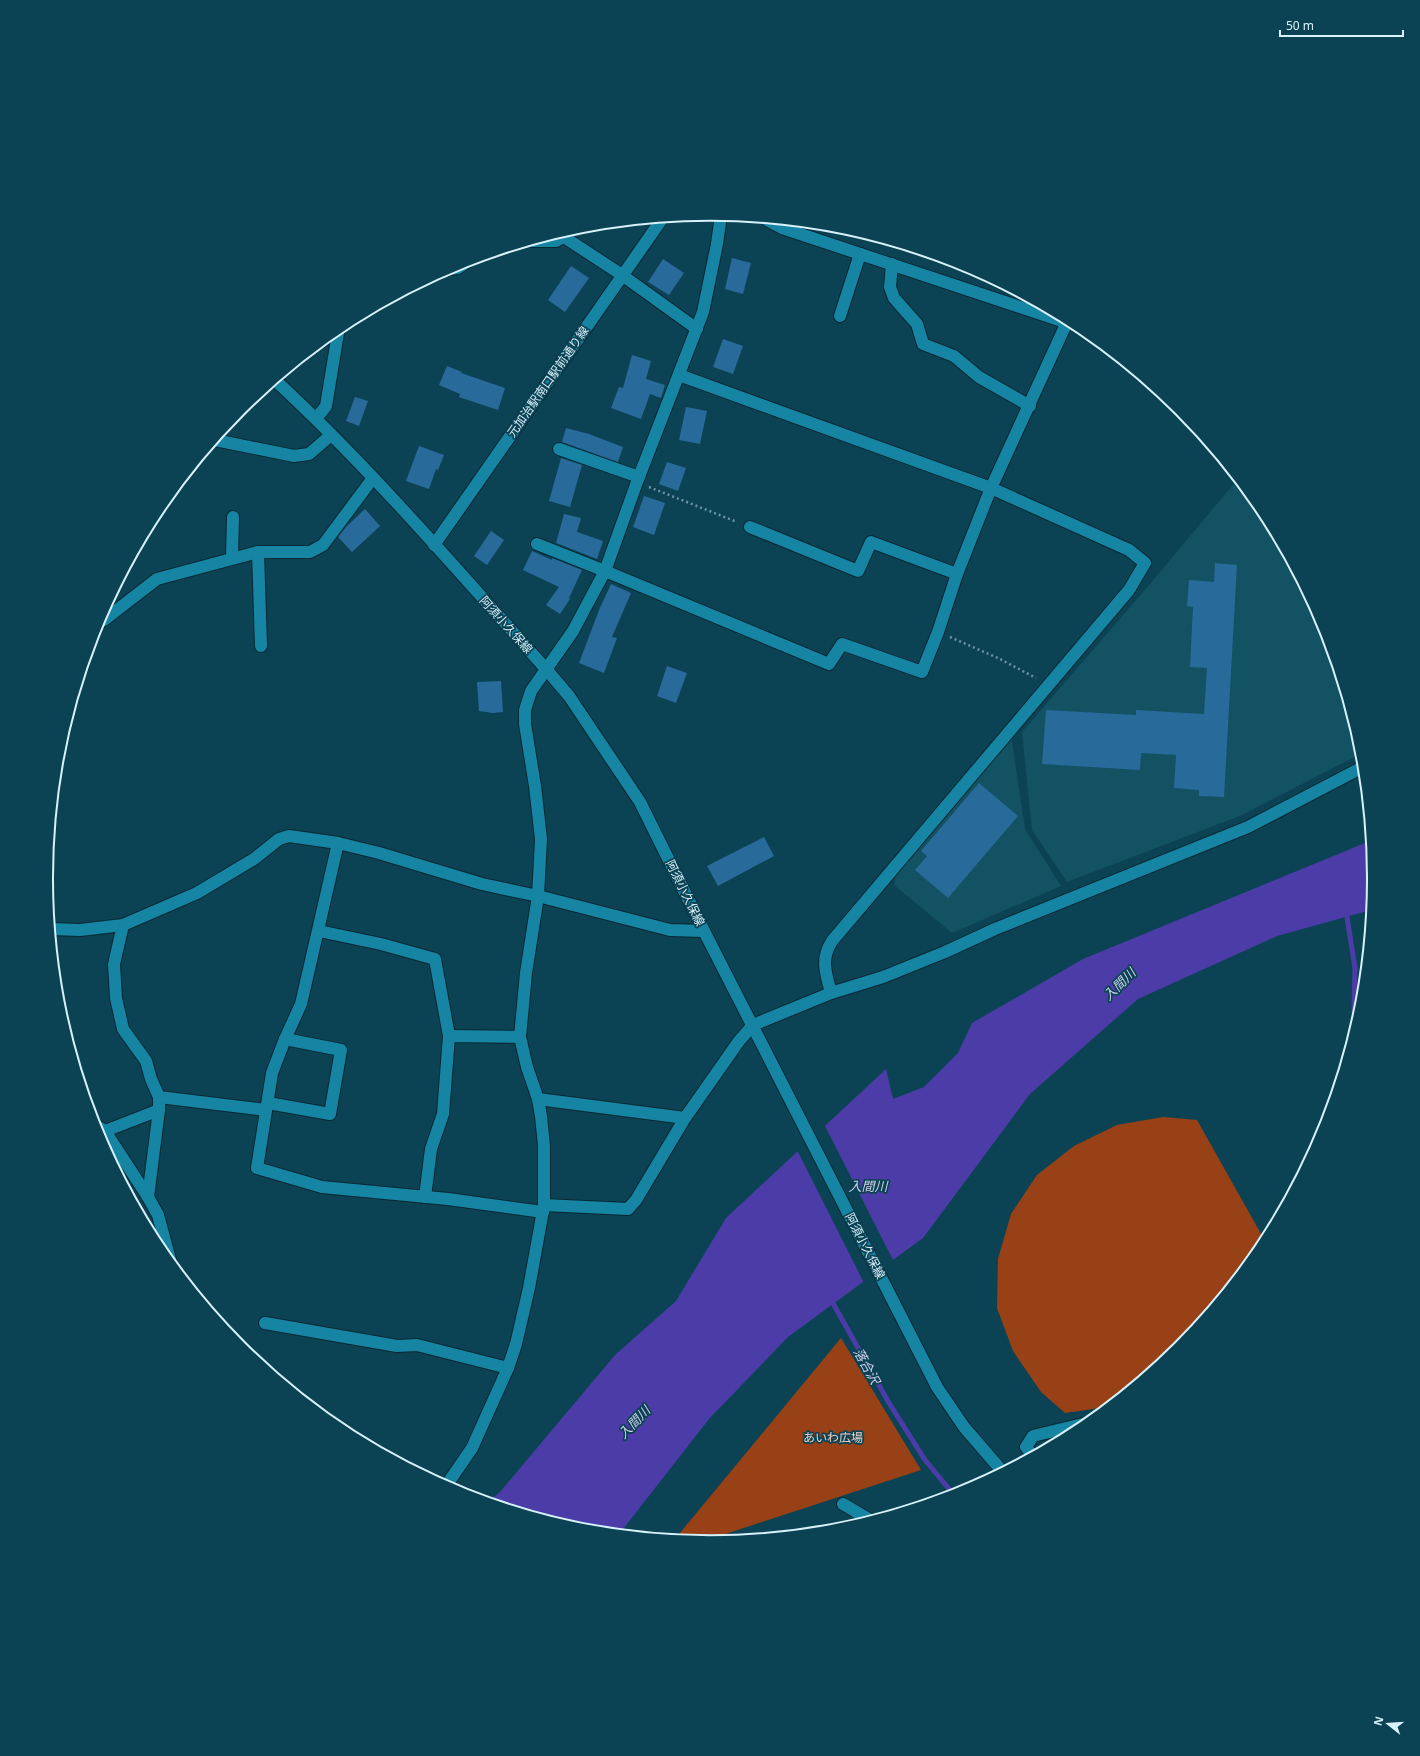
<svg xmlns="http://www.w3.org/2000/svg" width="1420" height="1756" viewBox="0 0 1420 1756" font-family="'Noto Sans','Noto Sans JP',sans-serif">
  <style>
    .built { fill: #135263 }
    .green { fill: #984116 }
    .water { fill: #4b3ca8 }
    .pier { fill: #0c4354 }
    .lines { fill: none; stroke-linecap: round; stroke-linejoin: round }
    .stream { stroke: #4b3ca8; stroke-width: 5 }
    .building { fill: #286a99 }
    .minor-casing { stroke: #082832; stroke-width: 14 }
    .path { stroke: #6b94a2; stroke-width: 2.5; stroke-dasharray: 2 3; stroke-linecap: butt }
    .minor { stroke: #1684a3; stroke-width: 12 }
    .labels { text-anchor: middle; stroke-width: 3.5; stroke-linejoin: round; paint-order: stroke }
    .street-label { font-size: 12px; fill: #d8f2fc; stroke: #0c4354 }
    .park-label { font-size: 12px; fill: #f1d2c5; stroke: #0c4354 }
    .water-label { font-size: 13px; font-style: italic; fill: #cecfeb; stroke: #0c4354 }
    .rim { fill: none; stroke: #d8f2fc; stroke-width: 2 }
  </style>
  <rect width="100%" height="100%" fill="#0c4354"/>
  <g class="built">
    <path d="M1238,479L1262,509L1324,624L1362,753L1242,815L1067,882L1032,830L1022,732L1144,591Z"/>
    <path d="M1011,735L1025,829L1061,886L952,933L894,885L897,871Z"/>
  </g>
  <g class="green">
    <path d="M1163,1117L1197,1120L1265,1241L1262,1247L1179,1348L1107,1407L1065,1413L1041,1392L1013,1351L997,1308L998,1259L1011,1214L1037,1175L1074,1146L1117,1125Z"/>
    <path d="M841,1338L921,1470L704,1541L675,1539Z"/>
  </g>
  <path class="water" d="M1370,841L1374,878L1371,910L1277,936L1138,999L1030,1094L923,1238L788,1337L709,1419L620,1533L580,1529L489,1501L500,1492L615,1355L676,1301L726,1218L886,1069L893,1099L924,1087L958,1053L972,1023L1083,959Z"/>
  <path class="pier" d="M824,1124L894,1262L864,1283L797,1150Z"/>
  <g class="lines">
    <g class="stream">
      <path d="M1346,911L1355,968L1354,1012L1356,1015L1357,1023"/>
      <path d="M830,1298L889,1403L925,1460L954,1495"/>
    </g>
  </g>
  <g class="building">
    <path d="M732,258L751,263L743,294L725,289Z"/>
    <path d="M663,259L684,273L669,295L648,282Z"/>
    <path d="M571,266L589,278L565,312L548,300Z"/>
    <path d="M723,339L743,346L733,374L713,367Z"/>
    <path d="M632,355L651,361L646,379L665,385L661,398L650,394L641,419L611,408L619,387L623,388Z"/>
    <path d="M447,366L462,372L461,373L505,388L498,410L459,397L460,394L439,385Z"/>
    <path d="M355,397L368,401L359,426L346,421Z"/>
    <path d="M686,407L707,411L700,444L679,440Z"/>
    <path d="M566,428L589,434L623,447L618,462L562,442Z"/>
    <path d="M419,446L444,455L438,470L436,469L429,489L406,481Z"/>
    <path d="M561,458L582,465L570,507L549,501Z"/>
    <path d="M667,462L686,468L678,491L659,484Z"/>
    <path d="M644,496L665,503L654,535L633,527Z"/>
    <path d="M365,509L380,526L352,552L338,537L346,527Z"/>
    <path d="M564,514L581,518L577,532L603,541L597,559L556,543Z"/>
    <path d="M491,531L504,540L487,565L474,556Z"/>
    <path d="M532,551L552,560V558L582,570L569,598L570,599L560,614L546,605L559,587L523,570Z"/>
    <path d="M1215,563L1237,565L1224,797L1199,796V790L1174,788L1176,755L1141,753L1140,770L1042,764L1046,710L1136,715V710L1204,714L1207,668L1190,667L1193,607L1187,606L1189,580L1214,582Z"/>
    <path d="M611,584L631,593L612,637L617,638L604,673L579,663L599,610Z"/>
    <path d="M667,666L687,673L676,703L657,696Z"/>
    <path d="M501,681L503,712L493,713L479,711L477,682Z"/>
    <path d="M979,783L1018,816L948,898L915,870L927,856L921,851Z"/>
    <path d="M764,837L774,856L718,886L707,866Z"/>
  </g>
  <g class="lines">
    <defs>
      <g id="minor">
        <path d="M767,220L782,228L1080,327"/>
        <path d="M562,232L564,237L622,275L697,329"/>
        <path d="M533,241H556L564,237"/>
        <path d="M892,264L890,287L894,298L917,324L923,344L954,356L979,377L1030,406"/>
        <path d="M447,269L458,268L468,261"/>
        <path d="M840,316L860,254"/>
        <path d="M679,375L991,488L1129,550L1145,563L1129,590L832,941C820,960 826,973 831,993"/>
        <path d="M275,380C372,470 458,571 546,669L569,696L640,802L704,931L937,1387L964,1427L1002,1471"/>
        <path d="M316,419L326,406L339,327"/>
        <path d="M215,440L294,456L309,454L331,435"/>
        <path d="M559,449L639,477"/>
        <path d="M750,527L858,571L871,542L957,574"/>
        <path d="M537,544L605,571L829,664L842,644L922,672L938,632L957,574L991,488L1068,320"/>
        <path d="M434,545L662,219"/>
        <path d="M258,552L261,646"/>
        <path d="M232,557L233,517"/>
        <path d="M97,623L104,620L157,579L258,552H310L323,545L373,478"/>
        <path d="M338,843L301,1004L285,1039L272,1073L257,1168L322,1187L448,1199L543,1212"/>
        <path d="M123,925L114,964L116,998L123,1029L146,1061L151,1079L159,1097V1110L148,1197"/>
        <path d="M51,929L80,930L123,925L197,893L254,859L279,839L289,836L338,843L379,853L482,884L538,896L670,930L704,931"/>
        <path d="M319,931L381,944L435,959L449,1036"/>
        <path d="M159,1097L266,1110"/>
        <path d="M538,1099L685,1118"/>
        <path d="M268,1103L330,1114L341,1050L285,1039"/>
        <path d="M94,1124L105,1131L148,1197L158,1215L171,1263"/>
        <path d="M105,1131L159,1110"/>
        <path d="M425,1197L431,1149L443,1114L449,1036L520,1037"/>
        <path d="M544,1205L628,1209L636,1200L685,1118L739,1041L753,1025L831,993L883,977L945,952L995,929L1248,827L1363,767"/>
        <path d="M265,1323L397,1346L417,1345L508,1368"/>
        <path d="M1032,1455L1026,1447L1033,1436L1087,1423"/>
        <path d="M446,1486L472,1448L508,1368L516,1344L529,1288L544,1205V1146L541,1116L538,1099L527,1067L520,1037L526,973L538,896L541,839L535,786L525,724V710L531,691L573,631L605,571L637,482L703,312L717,244L721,215"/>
        <path d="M843,1504L870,1520"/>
      </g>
    </defs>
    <use href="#minor" class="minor-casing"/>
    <g class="path">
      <path d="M649,487L737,522"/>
      <path d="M950,637L998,658L1036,678"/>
    </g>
    <use href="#minor" class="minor"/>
  </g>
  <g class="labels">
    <g class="street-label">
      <text transform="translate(548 382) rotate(-55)" y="4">元加治駅南口駅前通り線</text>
      <text transform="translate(506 625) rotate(48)" y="4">阿須小久保線</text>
      <text transform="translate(685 893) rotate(64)" y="4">阿須小久保線</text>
      <text transform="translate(865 1246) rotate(63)" y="4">阿須小久保線</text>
    </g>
    <g class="park-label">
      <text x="833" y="1442">あいわ広場</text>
    </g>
    <g class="water-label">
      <text transform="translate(1119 984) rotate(-45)" y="5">入間川</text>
      <text x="868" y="1191">入間川</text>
      <text transform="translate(867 1366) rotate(61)" y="5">落合沢</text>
      <text transform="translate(634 1422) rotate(-46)" y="5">入間川</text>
    </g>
  </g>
  <path d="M0 0H1420V1756H0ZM53 878a657 657 0 1 1 1314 0a657 657 0 1 1-1314 0Z" fill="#0c4354" fill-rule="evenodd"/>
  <path class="rim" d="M53 878a657 657 0 1 1 1314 0a657 657 0 1 1-1314 0Z"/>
  <g transform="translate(1388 1724) rotate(287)" stroke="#0c4354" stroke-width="3" paint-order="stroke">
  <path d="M0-3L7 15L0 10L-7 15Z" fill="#d8f2fc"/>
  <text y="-6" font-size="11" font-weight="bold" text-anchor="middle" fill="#d8f2fc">N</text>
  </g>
  <path d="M1280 30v6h123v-6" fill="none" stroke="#d8f2fc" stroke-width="2"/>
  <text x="1286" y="30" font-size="12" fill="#d8f2fc" stroke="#0c4354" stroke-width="3" paint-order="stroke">50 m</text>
</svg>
